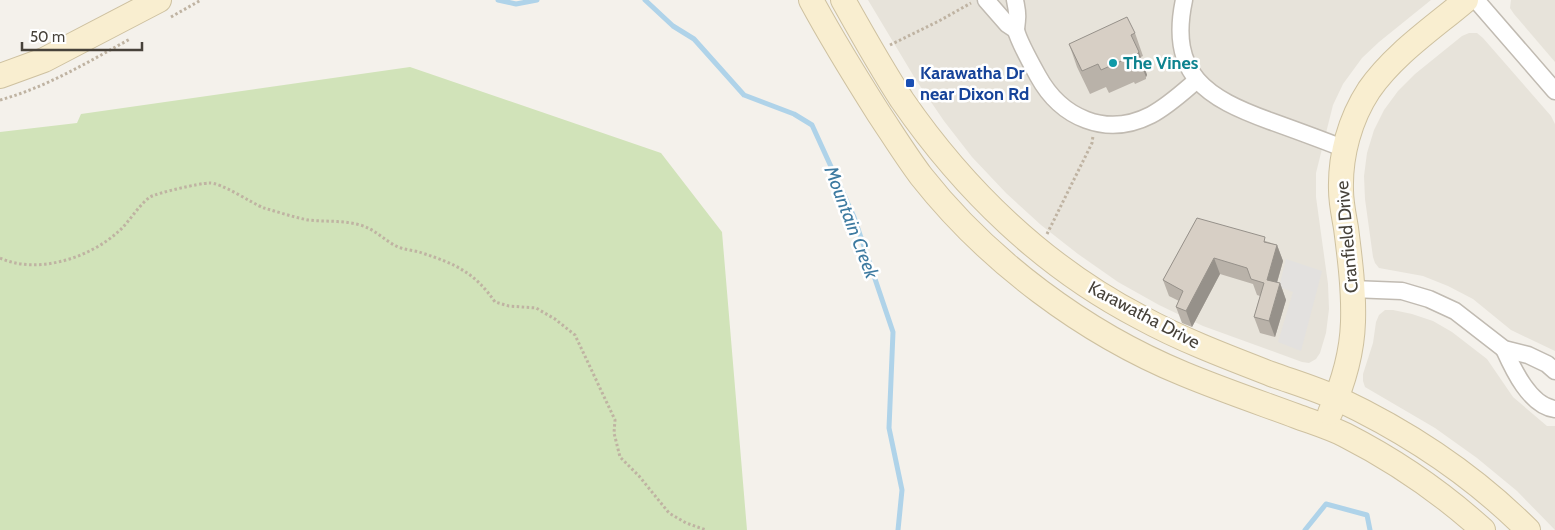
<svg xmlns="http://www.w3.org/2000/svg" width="1555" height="530" viewBox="0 0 1555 530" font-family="Cabin,sans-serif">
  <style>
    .residential { fill: #e7e3da }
    .green { fill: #d1e3b9 }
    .parking { fill: #e3e1df }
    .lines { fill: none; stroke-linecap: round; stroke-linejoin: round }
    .stream { stroke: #afd3e9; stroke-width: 5 }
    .street-casing { stroke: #c1bbb2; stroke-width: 19 }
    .secondary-casing { stroke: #cec1a0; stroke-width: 26 }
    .path { stroke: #bfb3a2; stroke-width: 3; stroke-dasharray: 2.5 2.5; stroke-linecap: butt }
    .street { stroke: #fff; stroke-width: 16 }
    .secondary { stroke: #f9eed0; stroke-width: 24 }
    .wall { fill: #b9b2a9 }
    .shaded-wall { fill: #96918a }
    .building { fill: #d7cfc5; stroke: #96918a }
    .culture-dot { fill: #0f9aa8; stroke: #fff; stroke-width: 2 }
    .transit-dot { fill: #1a4fb4; stroke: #fff; stroke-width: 2 }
    .labels { text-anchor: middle; stroke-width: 5; stroke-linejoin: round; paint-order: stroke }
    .culture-label { font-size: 18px; font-weight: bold; fill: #0d838f; stroke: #fff; text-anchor: start }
    .transit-label { font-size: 18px; font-weight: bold; fill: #164399; stroke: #fff; text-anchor: start }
    .street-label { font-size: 18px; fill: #47423a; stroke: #fff }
    .water-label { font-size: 19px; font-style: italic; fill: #3d7aa0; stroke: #fff }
  </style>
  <rect width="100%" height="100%" fill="#f4f1eb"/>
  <g class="residential">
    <path d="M868,0H1431L1379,42L1362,58L1343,84L1333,105L1316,173V197L1328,284L1329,309L1326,333L1320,353L1316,359L1309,363L1302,362L1203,326L1159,305L1118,282L1078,254L1041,225L1006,193L972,157L944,121L916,80Z"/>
    <path d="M1511,0H1555V62L1514,14L1510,8Z"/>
    <path d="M1469,33H1477L1483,38L1551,116L1555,124V351L1511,330L1473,299L1448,286L1423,276L1379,268L1375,263L1373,257L1365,199L1364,176L1367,153L1374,130L1384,110L1398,91L1415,74L1462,36Z"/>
    <path d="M1385,310H1393L1412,314L1433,321L1452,332L1487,359L1513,397L1547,426H1555V530L1517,491L1477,458L1435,428L1365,387L1363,381V374L1373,343L1376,322L1379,315Z"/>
  </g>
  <path class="green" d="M410,67L661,153L722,232L747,530H0V132L77,123L81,114Z"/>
  <path class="parking" d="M1286,259L1322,271L1301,351L1278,342L1293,292L1279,287Z"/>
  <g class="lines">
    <g class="stream">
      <path d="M498,0L516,4L537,0"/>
      <path d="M645,0L673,26L694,39L744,95L794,114L812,125L854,217L893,332L889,428L902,490L898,530"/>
      <path d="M1305,530L1326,504L1367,515L1370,530"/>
    </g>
    <defs>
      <g id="street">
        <path d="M986,0L1007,24L1016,30"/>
        <path d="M1015,0C1016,6 1018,13 1017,19C1017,23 1016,27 1016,30C1018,39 1033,67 1038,76C1061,118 1106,138 1151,115C1168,106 1183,92 1197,80"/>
        <path d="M1184,0C1168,75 1207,98 1270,121C1295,130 1320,139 1345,149"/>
        <path d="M1476,0L1555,91"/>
        <path d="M1352,289L1402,291L1429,299L1455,311L1504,349L1528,355L1547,364L1555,371"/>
        <path d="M1504,349C1513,369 1530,406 1555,409"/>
      </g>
      <g id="secondary">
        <path d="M811,0C832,39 855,76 879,114C893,135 906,156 921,176C988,261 1084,333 1184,374C1220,389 1258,402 1296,416C1312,422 1329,427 1345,435C1396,461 1441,492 1483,530"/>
        <path d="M843,0C862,34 881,68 902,100C964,190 1044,267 1140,317C1182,340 1227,357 1271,374C1293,382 1317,389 1338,399C1408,432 1473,475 1528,530"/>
        <path d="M0,76L44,60L159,0"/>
        <path d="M1330,413C1343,384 1352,355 1353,322C1354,291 1350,259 1346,228C1344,216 1341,203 1341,190C1340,155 1350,119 1369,90C1394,54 1433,28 1466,0"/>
      </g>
    </defs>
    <use href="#street" class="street-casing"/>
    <use href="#secondary" class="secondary-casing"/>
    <g class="path">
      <path d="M171,17L201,0"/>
      <path d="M890,45L939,21L971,3"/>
      <path d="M0,100C47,87 88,62 130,39"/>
      <path d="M1047,234L1092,143L1093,136"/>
      <path d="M0,258C37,275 90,258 119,231C130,221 138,206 150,197C157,193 200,183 209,183C221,182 251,203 264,208C278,212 293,217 308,220C325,222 343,220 360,225C375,229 384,240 396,246C404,250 414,250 422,253C456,264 475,273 495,302L509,306L536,308L555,319L575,335L615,420L614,433L620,457L639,476L669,513L686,523L706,530"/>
    </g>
    <use href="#street" class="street"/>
    <use href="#secondary" class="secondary"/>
  </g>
  <g class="wall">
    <path d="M1135,33L1143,56L1141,57L1147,75L1146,77V79L1135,84L1134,82L1109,93L1106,87L1090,94L1077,67L1069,44Z"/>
    <path d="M1197,218L1277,245L1283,261L1277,283H1280L1286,300L1275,337L1260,333L1254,317L1260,296L1257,295L1253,284L1220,274L1192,327L1182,323L1176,307L1179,301L1169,296L1163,280Z"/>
  </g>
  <g class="shaded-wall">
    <path d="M1139,52L1147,75L1146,77L1137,54Z"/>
    <path d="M1277,245L1283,261L1273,296L1267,280Z"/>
    <path d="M1214,258L1220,274L1192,327L1186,311Z"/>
    <path d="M1280,283L1286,300L1275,337L1269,321Z"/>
  </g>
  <g class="building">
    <path d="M1127,17L1135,33L1131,35L1139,52L1137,54L1138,56L1127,61L1126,59L1101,70L1098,64L1082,71L1069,44Z"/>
    <path d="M1197,218L1265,237L1264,242L1277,245L1267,280L1280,283L1269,321L1254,317L1264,283L1251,279L1247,268L1214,258L1186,311L1176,307L1183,291L1163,280Z"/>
  </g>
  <circle class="culture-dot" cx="1113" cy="63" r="5"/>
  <rect class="transit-dot" x="905" y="78" width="10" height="10" rx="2.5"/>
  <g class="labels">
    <g class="culture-label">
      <text x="1123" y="69">The Vines</text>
    </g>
    <g class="transit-label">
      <text x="920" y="79">Karawatha Dr<tspan x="920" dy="21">near Dixon Rd</tspan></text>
    </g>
    <g class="street-label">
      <text transform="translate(1347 237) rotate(-95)" y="6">Cranfield Drive</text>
      <text transform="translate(1144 315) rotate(28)" y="6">Karawatha Drive</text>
    </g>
    <g class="water-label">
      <text transform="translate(852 222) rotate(69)" y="7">Mountain Creek</text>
    </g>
  </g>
  <path d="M22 42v8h120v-8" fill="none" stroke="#47423a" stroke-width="2.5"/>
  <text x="30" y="42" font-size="15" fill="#47423a" stroke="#ffffff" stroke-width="4" paint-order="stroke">50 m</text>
</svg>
